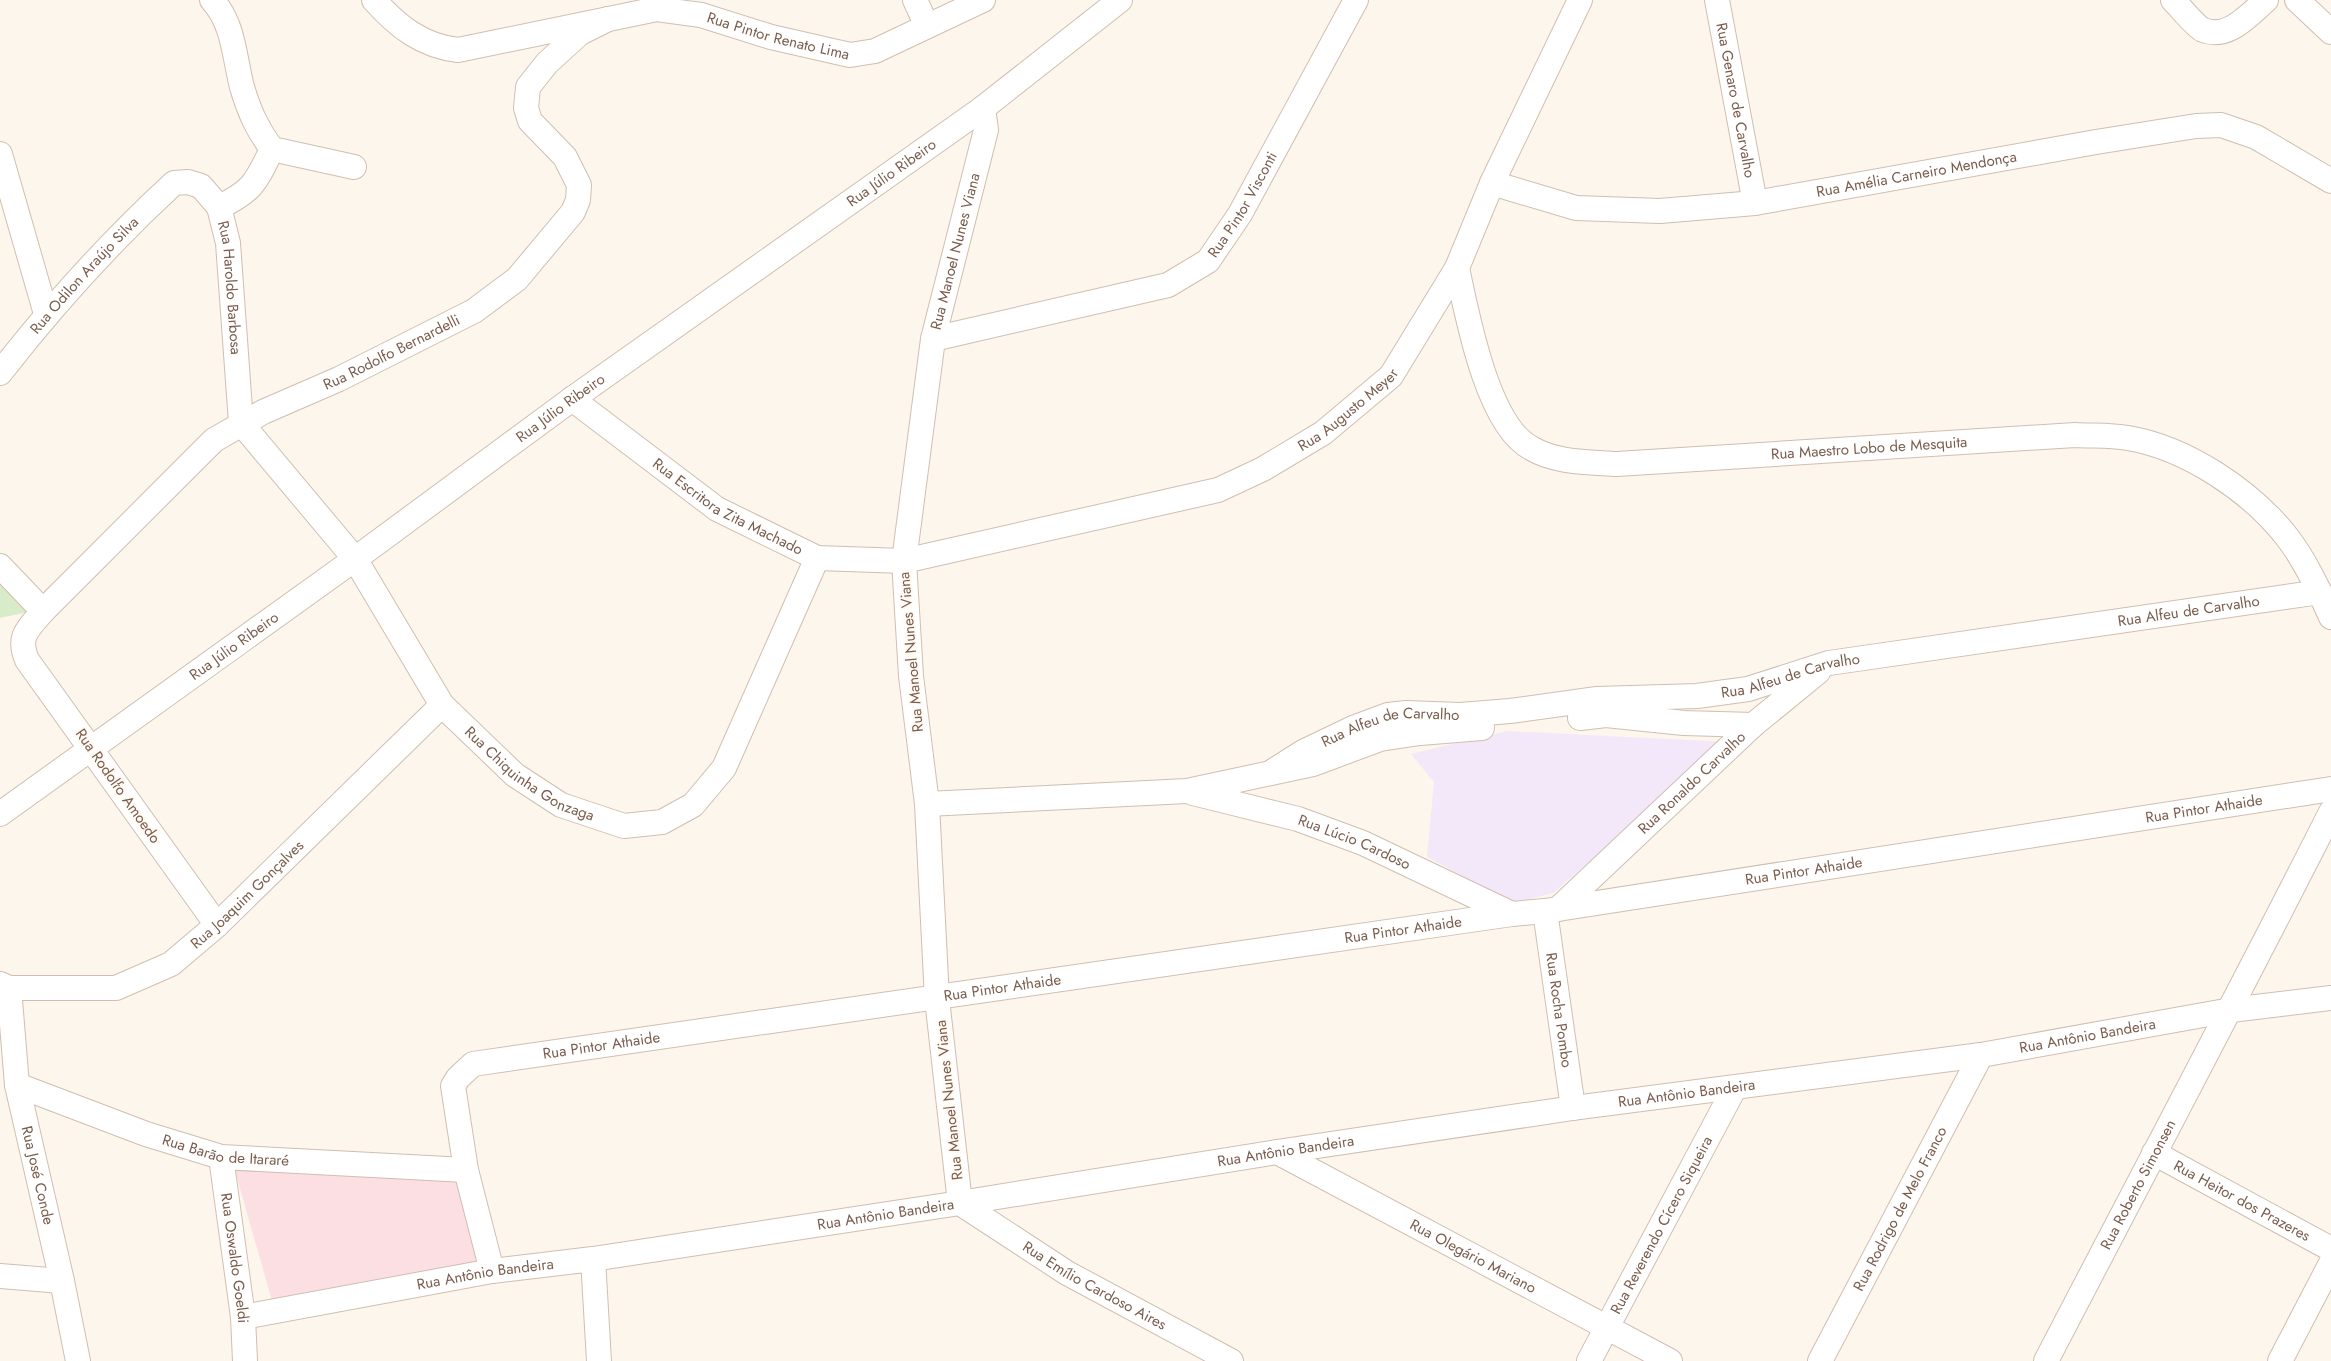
<svg xmlns="http://www.w3.org/2000/svg" width="2331" height="1361" viewBox="0 0 2331 1361" font-family="Jost,sans-serif">
  <style>
    .education { fill: #f3e8fa }
    .medical { fill: #fbdfe3 }
    .green { fill: #d8ecc9 }
    .lines { fill: none; stroke-linecap: round; stroke-linejoin: round }
    .minor-casing { stroke: #d1beb0; stroke-width: 26 }
    .minor { stroke: #fff; stroke-width: 24 }
    .labels { text-anchor: middle; stroke-width: 4.5; stroke-linejoin: round; paint-order: stroke }
    .street-label { font-size: 15px; fill: #7a5c4d; stroke: #fffaf3 }
  </style>
  <rect width="100%" height="100%" fill="#fdf6ec"/>
  <path class="education" d="M1507,731L1728,742L1553,893L1514,903L1427,857L1434,782L1411,754Z"/>
  <path class="medical" d="M233,1164L461,1175L484,1262L273,1304Z"/>
  <path class="green" d="M0,581L28,612L0,618Z"/>
  <g class="lines">
    <defs>
      <g id="minor">
        <path d="M212,0C234,24 234,56 242,87C249,111 257,129 272,149L354,167"/>
        <path id="s1" d="M374,0C397,26 422,46 458,50L657,9L701,15L771,37L850,55L875,51L983,0"/>
        <path d="M915,0L927,26"/>
        <path id="s2" d="M1717,0L1755,203"/>
        <path d="M2173,0C2180,7 2195,26 2203,30C2228,40 2249,15 2266,0"/>
        <path d="M2297,0L2331,32"/>
        <path d="M0,154L46,314"/>
        <path id="s3" d="M1492,183L1576,208L1660,211L1755,203L2096,142L2196,126L2221,125L2256,137L2331,181"/>
        <path d="M219,207C253,191 256,182 272,149"/>
        <path id="s4" d="M1457,268C1467,314 1487,425 1531,448C1556,463 1588,462 1617,464L2075,435C2093,436 2111,435 2128,438C2187,448 2251,491 2287,537C2305,560 2319,590 2331,617"/>
        <path id="s5" d="M933,339L1168,285L1208,261L1240,214L1356,0"/>
        <path id="s6" d="M0,373C53,305 111,241 174,183L188,182L201,186L219,207L228,243L241,423L355,559L442,705L515,775L561,805L624,826L662,822L693,805L724,768L817,558"/>
        <path id="s7" d="M572,399L717,509L817,558L904,561L1218,490L1263,469L1323,433L1391,376L1457,268L1492,183L1580,0"/>
        <path d="M0,566L43,611"/>
        <path d="M1580,718L1606,715L1684,723L1753,725"/>
        <path id="s8" d="M1270,773L1303,752L1353,728L1388,715L1406,713L1460,715L1510,711L1597,699L1697,696L1748,689L1829,663L2320,592"/>
        <path id="s9" d="M1193,793L1298,819L1363,843L1512,914"/>
        <path d="M927,804L1187,791L1313,764L1380,739L1420,733L1482,728"/>
        <path id="s10" d="M0,814L355,559L572,399L983,108L1120,0"/>
        <path id="s11" d="M1558,909L1753,725L1818,672"/>
        <path id="s12" d="M1545,911L1573,1108"/>
        <path id="s13" d="M217,925L27,660C17,636 28,629 43,611L214,440L263,412L339,379L474,311L517,279L573,212L578,200L579,185L565,157L530,121L526,108L528,87L547,63L580,33L608,19"/>
        <path id="s14" d="M0,984L9,988H116L171,964L217,925L442,705"/>
        <path id="s15" d="M9,988L17,1085L62,1281L78,1361"/>
        <path id="s16" d="M17,1085L146,1134L221,1157L466,1170"/>
        <path id="s17" d="M1277,1152L1670,1361"/>
        <path id="s18" d="M2154,1153L2331,1249"/>
        <path id="s19" d="M221,1157L243,1317L245,1361"/>
        <path id="s20" d="M960,1203L937,999L927,804L911,676L904,561L933,339L986,130L983,108"/>
        <path id="s21" d="M960,1203L1067,1273L1231,1361"/>
        <path d="M593,1259L599,1361"/>
        <path id="s22" d="M492,1271L466,1170L453,1086L458,1078L473,1064L1512,914L1545,911L2331,789"/>
        <path d="M0,1276L62,1281"/>
        <path id="s23" d="M243,1317L492,1271L593,1259L960,1203L1277,1152L1573,1108L1981,1055L2231,1010L2331,998"/>
        <path id="s24" d="M1589,1361L1734,1089"/>
        <path id="s25" d="M1820,1361L1981,1055"/>
        <path id="s26" d="M2046,1361C2141,1178 2238,996 2331,812"/>
        <path d="M2280,1361L2331,1263"/>
      </g>
    </defs>
    <use href="#minor" class="minor-casing"/>
    <use href="#minor" class="minor"/>
  </g>
  <g class="labels">
    <g class="street-label">
      <text dy="5" stroke="none"><textPath href="#s1" startOffset="428">Rua Pintor Renato Lima</textPath></text>
      <text dy="5" stroke="none"><textPath href="#s2" startOffset="102">Rua Genaro de Carvalho</textPath></text>
      <text dy="5" stroke="none"><textPath href="#s10" startOffset="1098">Rua Júlio Ribeiro</textPath></text>
      <text dy="5" stroke="none"><textPath href="#s3" startOffset="431">Rua Amélia Carneiro Mendonça</textPath></text>
      <text dy="5" stroke="none"><textPath href="#s5" startOffset="354">Rua Pintor Visconti</textPath></text>
      <text dy="5" stroke="none"><textPath href="#s20" startOffset="959">Rua Manoel Nunes Viana</textPath></text>
      <text dy="5" stroke="none"><textPath href="#s6" startOffset="129">Rua Odilon Araújo Silva</textPath></text>
      <text dy="5" stroke="none"><textPath href="#s6" startOffset="395">Rua Haroldo Barbosa</textPath></text>
      <text dy="5" stroke="none"><textPath href="#s13" startOffset="822">Rua Rodolfo Bernardelli</textPath></text>
      <text dy="5" stroke="none"><textPath href="#s7" startOffset="856">Rua Augusto Meyer</textPath></text>
      <text dy="5" stroke="none"><textPath href="#s10" startOffset="692">Rua Júlio Ribeiro</textPath></text>
      <text dy="5" stroke="none"><textPath href="#s4" startOffset="540">Rua Maestro Lobo de Mesquita</textPath></text>
      <text dy="5" stroke="none"><textPath href="#s7" startOffset="190">Rua Escritora Zita Machado</textPath></text>
      <text dy="5" stroke="none"><textPath href="#s8" startOffset="942">Rua Alfeu de Carvalho</textPath></text>
      <text dy="5" stroke="none"><textPath href="#s10" startOffset="288">Rua Júlio Ribeiro</textPath></text>
      <text transform="translate(911 652) rotate(-95)" y="5">Rua Manoel Nunes Viana</text>
      <text dy="5" stroke="none"><textPath href="#s8" startOffset="538">Rua Alfeu de Carvalho</textPath></text>
      <text dy="5" stroke="none"><textPath href="#s8" startOffset="132">Rua Alfeu de Carvalho</textPath></text>
      <text dy="5" stroke="none"><textPath href="#s6" startOffset="991">Rua Chiquinha Gonzaga</textPath></text>
      <text dy="5" stroke="none"><textPath href="#s11" startOffset="184">Rua Ronaldo Carvalho</textPath></text>
      <text transform="translate(118 786) rotate(55)" y="5">Rua Rodolfo Amoedo</text>
      <text dy="5" stroke="none"><textPath href="#s22" startOffset="1969">Rua Pintor Athaide</textPath></text>
      <text dy="5" stroke="none"><textPath href="#s9" startOffset="169">Rua Lúcio Cardoso</textPath></text>
      <text dy="5" stroke="none"><textPath href="#s22" startOffset="1564">Rua Pintor Athaide</textPath></text>
      <text dy="5" stroke="none"><textPath href="#s14" startOffset="280">Rua Joaquim Gonçalves</textPath></text>
      <text dy="5" stroke="none"><textPath href="#s22" startOffset="1159">Rua Pintor Athaide</textPath></text>
      <text dy="5" stroke="none"><textPath href="#s22" startOffset="754">Rua Pintor Athaide</textPath></text>
      <text dy="5" stroke="none"><textPath href="#s12" startOffset="100">Rua Rocha Pombo</textPath></text>
      <text dy="5" stroke="none"><textPath href="#s23" startOffset="1866">Rua Antônio Bandeira</textPath></text>
      <text dy="5" stroke="none"><textPath href="#s22" startOffset="349">Rua Pintor Athaide</textPath></text>
      <text dy="5" stroke="none"><textPath href="#s23" startOffset="1461">Rua Antônio Bandeira</textPath></text>
      <text transform="translate(949 1100) rotate(-96)" y="5">Rua Manoel Nunes Viana</text>
      <text dy="5" stroke="none"><textPath href="#s16" startOffset="220">Rua Barão de Itararé</textPath></text>
      <text dy="5" stroke="none"><textPath href="#s23" startOffset="1056">Rua Antônio Bandeira</textPath></text>
      <text dy="5" stroke="none"><textPath href="#s15" startOffset="190">Rua José Conde</textPath></text>
      <text dy="5" stroke="none"><textPath href="#s26" startOffset="199">Rua Roberto Simonsen</textPath></text>
      <text dy="5" stroke="none"><textPath href="#s18" startOffset="100">Rua Heitor dos Prazeres</textPath></text>
      <text dy="5" stroke="none"><textPath href="#s25" startOffset="172">Rua Rodrigo de Melo Franco</textPath></text>
      <text dy="5" stroke="none"><textPath href="#s23" startOffset="651">Rua Antônio Bandeira</textPath></text>
      <text dy="5" stroke="none"><textPath href="#s24" startOffset="154">Rua Reverendo Cícero Siqueira</textPath></text>
      <text dy="5" stroke="none"><textPath href="#s17" startOffset="222">Rua Olegário Mariano</textPath></text>
      <text dy="5" stroke="none"><textPath href="#s19" startOffset="102">Rua Oswaldo Goeldi</textPath></text>
      <text dy="5" stroke="none"><textPath href="#s23" startOffset="246">Rua Antônio Bandeira</textPath></text>
      <text dy="5" stroke="none"><textPath href="#s21" startOffset="158">Rua Emílio Cardoso Aires</textPath></text>
    </g>
  </g>
</svg>
